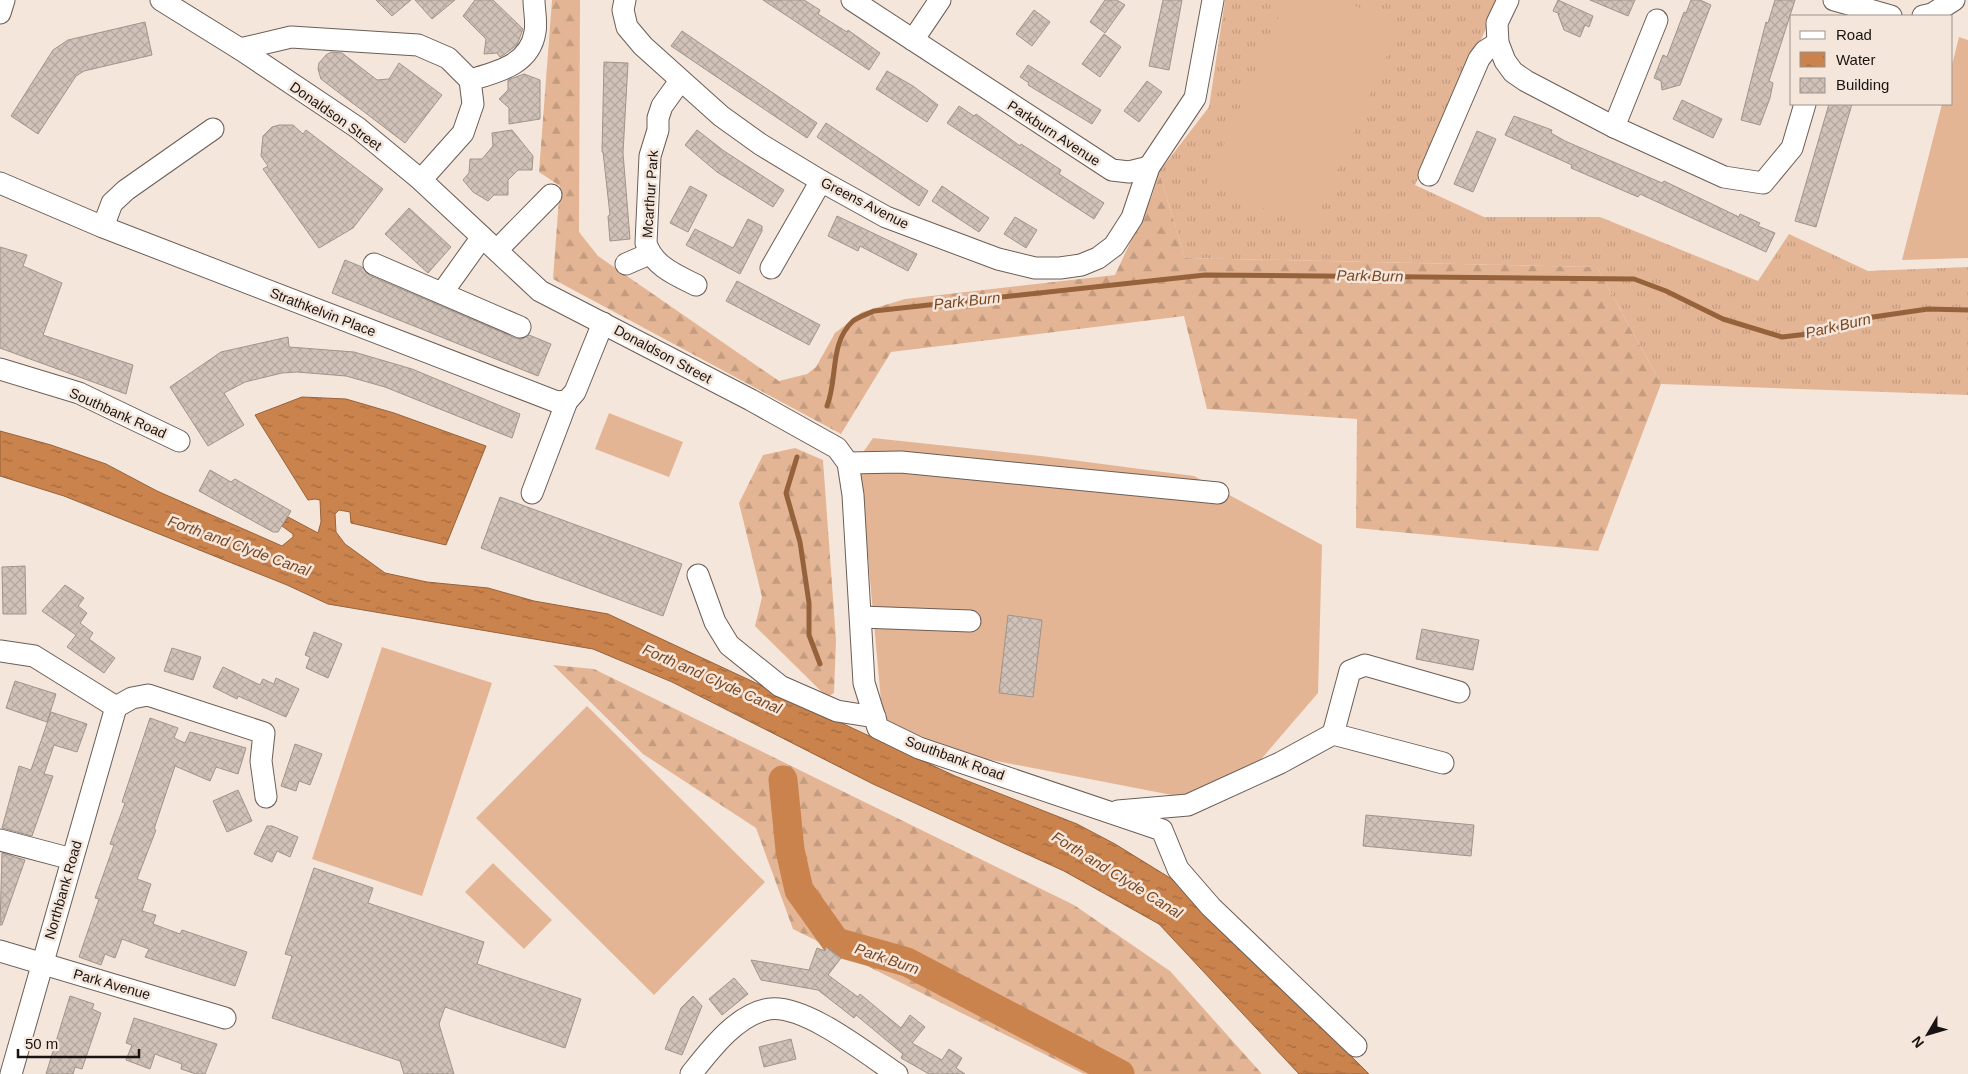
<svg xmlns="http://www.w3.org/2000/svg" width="1968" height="1074" viewBox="0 0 1968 1074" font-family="Helvetica,sans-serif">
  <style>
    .grass { fill: url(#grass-tufts) }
    .forest { fill: url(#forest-firs) }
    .pitch { fill: #e4b595 }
    .water { fill: url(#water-ripples); stroke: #96623b }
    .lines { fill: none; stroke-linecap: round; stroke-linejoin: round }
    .stream { stroke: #96623b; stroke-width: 5 }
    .river { stroke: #cb834d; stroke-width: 29 }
    .building { fill: url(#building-cross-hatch); stroke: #a1948a }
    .minor-casing { stroke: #6b5e56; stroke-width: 23 }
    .minor { stroke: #fff; stroke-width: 21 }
    .labels { text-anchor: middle; stroke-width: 5; stroke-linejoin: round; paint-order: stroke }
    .street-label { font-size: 14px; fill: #191411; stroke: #f5e6dc }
    .water-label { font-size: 15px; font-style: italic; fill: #794720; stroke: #f5e6dc }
  </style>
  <defs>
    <pattern id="grass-tufts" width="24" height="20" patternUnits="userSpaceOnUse" patternTransform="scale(1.25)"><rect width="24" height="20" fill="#e4b595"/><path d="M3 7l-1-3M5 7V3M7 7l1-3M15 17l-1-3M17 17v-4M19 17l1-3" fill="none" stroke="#c39b7f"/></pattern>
    <pattern id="forest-firs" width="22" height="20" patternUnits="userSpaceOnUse" patternTransform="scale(1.25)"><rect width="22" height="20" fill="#e4b595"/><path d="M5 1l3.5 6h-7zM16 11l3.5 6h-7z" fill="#c39b7f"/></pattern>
    <pattern id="water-ripples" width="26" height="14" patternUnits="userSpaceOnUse" patternTransform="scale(1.25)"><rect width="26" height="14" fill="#cb834d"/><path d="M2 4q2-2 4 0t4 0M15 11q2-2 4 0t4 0" fill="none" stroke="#a46a3f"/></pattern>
    <pattern id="building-cross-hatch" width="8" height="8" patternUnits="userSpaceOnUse" patternTransform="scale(1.25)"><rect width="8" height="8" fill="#d0c2b8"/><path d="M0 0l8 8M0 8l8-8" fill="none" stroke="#b2a69d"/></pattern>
  </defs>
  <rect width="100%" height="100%" fill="#f5e6dc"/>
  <path class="grass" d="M1225,0H1499L1415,185L1484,217H1600L1758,281L1789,234L1868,271L1968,267V395L1661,384L1597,267L1185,258L1159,172L1209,107Z"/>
  <g class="forest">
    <path d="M552,0H580L579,232L598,256L779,381L807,374L816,367L835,333L862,312L905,299L1115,275L1152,196L1159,172L1185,258L1597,267L1661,384L1598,551L1356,528L1357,419L1207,409L1184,316L891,352L841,434L553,279L560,186L539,172Z"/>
    <path d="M795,448L823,460L836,640L834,693L827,697L755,626L762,597L739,503L763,455Z"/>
    <path d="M553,665L594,669L1074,905L1170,971L1262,1074H1084L793,929L756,828L643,754Z"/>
  </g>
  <g class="pitch">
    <path d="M1286,0H1342L1400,25L1312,229L1207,184Z"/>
    <path d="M1959,37L1968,40V258L1902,260L1942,104H1952V65Z"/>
    <path d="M609,413L683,442L669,477L595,449Z"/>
    <path d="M873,438L1041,456L1194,476L1322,545L1318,693L1244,779L1182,797L986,759L883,723L859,458Z"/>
    <path d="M382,647L492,683L422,896L312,859Z"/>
    <path d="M587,706L765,882L654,995L476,818Z"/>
    <path d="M493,863L552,920L524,949L465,892Z"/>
  </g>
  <path class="water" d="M302,397L346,399L394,413L486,446L446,545L351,523L350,512L339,510L335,514L336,532L345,544L385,573L427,582L488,588L534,601L608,614L955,776L1077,824L1115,844L1175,881L1369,1074H1299L1159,924L1064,871L873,784L672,682L593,649L328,604L287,585L64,496L0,476V431L51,445L106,464L157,491L282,546L293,537V534L282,526L288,517L318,533L321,522L320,500L315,499L308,500L255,415Z"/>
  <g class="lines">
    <g class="stream">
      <path d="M827,406C838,379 829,343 853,321C858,317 868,314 874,311L1205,275L1634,279L1666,291L1723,319L1782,337L1825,332L1873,317L1928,309L1968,310"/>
      <path d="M797,457L786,493L800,542L809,603V635L820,664"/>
    </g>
    <path class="river" d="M783,780L790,850L799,890L836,942L907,962L1120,1074"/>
  </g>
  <g class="building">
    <path d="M376,0H411L392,16Z"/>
    <path d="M415,0H455L432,19Z"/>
    <path d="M475,0H493L523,29L517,45L505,54L500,57L497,53L484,54L486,39L463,16Z"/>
    <path d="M763,0H804L820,10L818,14L847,32L848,30L880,53L869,70Z"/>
    <path d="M1105,0H1117L1125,5L1105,33L1090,22Z"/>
    <path d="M1163,0H1182L1169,70L1149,66Z"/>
    <path d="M1558,0L1593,16L1589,27L1585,25L1580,37L1564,30L1558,14H1560L1553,11Z"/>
    <path d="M1590,0H1635L1628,16Z"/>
    <path d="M1691,0H1700L1711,5L1680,85L1662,90L1661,81L1654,78L1663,55L1667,57L1684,12L1686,13Z"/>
    <path d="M1775,0H1795L1769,81L1773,83L1770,98L1760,125L1741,120L1766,22L1768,23Z"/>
    <path d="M1034,10L1050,22L1032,46L1016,34Z"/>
    <path d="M145,22L152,55L84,71L76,76L38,134L11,116L53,50L68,40Z"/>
    <path d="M682,31L817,123L807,138L671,46Z"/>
    <path d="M1104,34L1121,47L1100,77L1082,64Z"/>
    <path d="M331,52L342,53L377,80L389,79L399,63L442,95L405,143L321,79L318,69L319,63L326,55Z"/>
    <path d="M604,62L628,63L623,153L630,239L610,241L608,216L610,215L603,152H602Z"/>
    <path d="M1028,65L1101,110L1092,124L1028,85L1029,83L1020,77Z"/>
    <path d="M887,71L913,86L938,105L927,122L876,89Z"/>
    <path d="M524,74L540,80V119L509,124V108L499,99L508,90V80Z"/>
    <path d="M1147,81L1162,92L1139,122L1124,111Z"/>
    <path d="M1682,100L1722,119L1713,138L1673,119Z"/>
    <path d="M1829,104H1852L1816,227L1795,221Z"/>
    <path d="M959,106L974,116L976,114L1020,146L1021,144L1061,170L1059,174L1104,203L1094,219L947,123Z"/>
    <path d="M1514,116L1552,130L1551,133L1565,141L1662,183L1664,181L1739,217L1740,214L1760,223L1758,226L1775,233L1766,252L1640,194L1638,197L1571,168L1572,165L1505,135Z"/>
    <path d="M826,123L928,191L919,206L817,137Z"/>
    <path d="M279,125H293L303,134L306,130L383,189L353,228L319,248L263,169L268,166L261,156L263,136L272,127Z"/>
    <path d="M512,130L533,156L532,170H518L508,180V195H494L488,201L473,192L463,180L469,173L470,159H482L493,146L492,133Z"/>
    <path d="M697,130L724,151L784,190L773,207L717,172L685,145Z"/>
    <path d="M1477,131L1496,139L1473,192L1454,184Z"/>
    <path d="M690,186L707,195L688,232L670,223Z"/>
    <path d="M942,186L989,218L979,232L932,201Z"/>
    <path d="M409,208L451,247L428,273L385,234Z"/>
    <path d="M837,216L917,254L908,271L860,246L858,251L828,236Z"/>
    <path d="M1015,217L1037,230L1026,248L1004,234Z"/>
    <path d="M748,219L762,226V231L740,274L686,245L695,229L733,248Z"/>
    <path d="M0,247L27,255L23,266L62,283L43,335L133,365L126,394L0,348Z"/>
    <path d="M345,260L362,267L369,275L515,338L522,339L529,335L551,344L538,376L332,293Z"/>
    <path d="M737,281L820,325L809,345L726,301Z"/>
    <path d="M288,337L289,347L354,352L412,369L520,414L512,438L385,387L346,376L297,372L282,373L245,382L224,393L244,425L208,446L170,387L221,352Z"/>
    <path d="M210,470L231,482L235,479L291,511L278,532H273L199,491Z"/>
    <path d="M500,497L682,564L663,616L481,548Z"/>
    <path d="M25,566L26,614H3L2,567Z"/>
    <path d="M65,585L84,598L78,606L87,613L80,623L93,633L89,639L115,658L104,673L67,647L76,635L42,611Z"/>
    <path d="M1008,615L1042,620L1033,697L999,693Z"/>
    <path d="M1422,629L1479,640L1473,670L1416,659Z"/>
    <path d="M314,632L342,644L328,678L306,668L310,657L305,655Z"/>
    <path d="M172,648L201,657L193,680L164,671Z"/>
    <path d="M223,667L260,685L263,679L274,684L276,678L299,689L286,717L238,696L237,699L213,687Z"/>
    <path d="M15,681L56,694L47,722L6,708Z"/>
    <path d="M51,712L87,724L77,752L54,745L44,774L53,776L32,836L2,828L19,766L31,770Z"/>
    <path d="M150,718L178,728L174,738L185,743L190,732L246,748L238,774L216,767L210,781L175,766L154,829L156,830L137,879L151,884L142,911L156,915L153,924L180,934L182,930L247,952L235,986L145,957L149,949L122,939L115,958L105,954L101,965L79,957L99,899L95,898L114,845L110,844L125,803L122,802Z"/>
    <path d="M295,744L322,754L310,785L299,781L296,791L281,786Z"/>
    <path d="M238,790L252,821L227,832L213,801Z"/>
    <path d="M1366,815L1474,825L1471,856L1363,846Z"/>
    <path d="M267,826H272L298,837L290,857L277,851L272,862L254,854Z"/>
    <path d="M2,853L25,860L2,925H0Z"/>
    <path d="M314,868L373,888L368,903L484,942L477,964L581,999L565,1048L445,1007L439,1024L454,1074H404L400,1061L272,1018L292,956L285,954Z"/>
    <path d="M826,947L841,958L828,975L858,997L860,994L901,1028L910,1015L925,1027L912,1043L942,1060L949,1049L962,1058L956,1068L965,1074H929L901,1058L903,1054L856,1015L854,1018L818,990L761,980L751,960L809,970L817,948L825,951Z"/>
    <path d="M734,978L748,994L722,1015L709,999Z"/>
    <path d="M70,996L94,1004L92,1009L101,1013L82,1069L75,1067L73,1074H46Z"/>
    <path d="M693,996L702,1006L682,1055L665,1049L681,1008Z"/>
    <path d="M134,1018L217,1044L205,1074H196L181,1069L182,1064L155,1054L150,1069L126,1060L132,1045L126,1043Z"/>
    <path d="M791,1039L796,1059L764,1067L759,1047Z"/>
  </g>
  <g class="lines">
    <defs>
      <g id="minor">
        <path d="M161,0L240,49L358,128L421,180L540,291L751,400L837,448L848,463L853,495L864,683L878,728L919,748L1162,830L1178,869L1211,907L1356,1046"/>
        <path d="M625,0L623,10L627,27L643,46L721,116L760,144L821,181L886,217L998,259L1035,268H1060L1081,265L1098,258L1114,246L1132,218L1149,167L1195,98L1213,0"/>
        <path d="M852,0L1112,170L1129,172L1149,167"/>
        <path d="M1508,0L1497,23L1498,43L1505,61L1513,72L1526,81L1614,127L1724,177L1763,183L1792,148L1805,104"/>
        <path d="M1834,0L1891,16"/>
        <path d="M0,13L4,0"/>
        <path d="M1923,16L1932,14L1954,0"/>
        <path d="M913,40L940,0"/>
        <path d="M240,49L291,37L418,45L448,58L470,80L473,104L463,133L421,180"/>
        <path d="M470,80C497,72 530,65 535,32C537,22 534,10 534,0"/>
        <path d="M680,81L662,106L658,118V130L650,156L646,243C653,266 676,275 696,285"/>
        <path d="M1614,127L1657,20"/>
        <path d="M1429,175L1479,59L1485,51L1498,43"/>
        <path d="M0,183L103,227L557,402L567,401L575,392L603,323"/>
        <path d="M103,227L112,203L126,190L213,129"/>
        <path d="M497,250L551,195"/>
        <path d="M374,264L520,327"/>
        <path d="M626,264L649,254"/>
        <path d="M771,268L821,181"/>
        <path d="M442,293L482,237"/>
        <path d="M0,369L79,393L179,441"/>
        <path d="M848,463L901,462L1218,493"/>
        <path d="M532,493L567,401"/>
        <path d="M698,575L715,622L729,645L780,686L837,711L875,717"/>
        <path d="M861,617L970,621"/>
        <path d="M0,651L34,656L116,707"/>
        <path d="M116,707L132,698L148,695L264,733L261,761L266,797"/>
        <path d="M1333,734L1350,671L1365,665L1459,692"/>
        <path d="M1118,811L1188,805L1280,763L1333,734L1443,763"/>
        <path d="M0,840L72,859"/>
        <path d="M0,951L225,1018"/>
        <path d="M11,1074L116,707"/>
        <path d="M691,1074C710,1050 737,1014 769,1009C805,1004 867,1054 897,1074"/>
      </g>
    </defs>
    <use href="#minor" class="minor-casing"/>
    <use href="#minor" class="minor"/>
  </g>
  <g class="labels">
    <g class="street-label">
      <text transform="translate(336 116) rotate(35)" y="5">Donaldson Street</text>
      <text transform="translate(1054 133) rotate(33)" y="5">Parkburn Avenue</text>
      <text transform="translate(650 194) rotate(-86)" y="5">Mcarthur Park</text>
      <text transform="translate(865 203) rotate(27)" y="5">Greens Avenue</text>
      <text transform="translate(323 312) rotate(21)" y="5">Strathkelvin Place</text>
      <text transform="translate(663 354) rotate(28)" y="5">Donaldson Street</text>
      <text transform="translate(118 413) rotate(24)" y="5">Southbank Road</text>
      <text transform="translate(955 758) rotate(20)" y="5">Southbank Road</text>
      <text transform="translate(63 890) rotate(-74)" y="5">Northbank Road</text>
      <text transform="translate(112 984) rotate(16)" y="5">Park Avenue</text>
    </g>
    <g class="water-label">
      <text transform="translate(1370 276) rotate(1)" y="5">Park Burn</text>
      <text transform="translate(967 301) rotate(-6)" y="5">Park Burn</text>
      <text transform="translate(1838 326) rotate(-13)" y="5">Park Burn</text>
      <text transform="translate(239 546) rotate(20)" y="5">Forth and Clyde Canal</text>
      <text transform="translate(712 679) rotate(24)" y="5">Forth and Clyde Canal</text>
      <text transform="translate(1117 875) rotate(32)" y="5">Forth and Clyde Canal</text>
      <text transform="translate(887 959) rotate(19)" y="5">Park Burn</text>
    </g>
  </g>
  <rect x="1790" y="15" width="162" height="90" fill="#f5e6dc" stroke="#9d928b"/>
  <rect x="1800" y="31" width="25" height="8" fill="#ffffff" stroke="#9d928b"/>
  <text x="1836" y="40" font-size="15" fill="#191411">Road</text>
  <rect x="1800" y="52" width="25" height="15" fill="url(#water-ripples)" stroke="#9d928b"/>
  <text x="1836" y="65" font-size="15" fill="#191411">Water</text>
  <rect x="1800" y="78" width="25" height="15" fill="url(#building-cross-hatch)" stroke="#9d928b"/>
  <text x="1836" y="90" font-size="15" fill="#191411">Building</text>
  <g transform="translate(1928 1034) rotate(232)" stroke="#f5e6dc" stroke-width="4" paint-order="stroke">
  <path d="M0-4L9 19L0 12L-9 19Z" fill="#191411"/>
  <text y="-8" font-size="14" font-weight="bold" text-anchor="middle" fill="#191411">N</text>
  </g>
  <path d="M18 1049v8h121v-8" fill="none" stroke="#191411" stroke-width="2.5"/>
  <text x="25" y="1049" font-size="15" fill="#191411" stroke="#f5e6dc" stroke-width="4" paint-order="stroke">50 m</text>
</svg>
